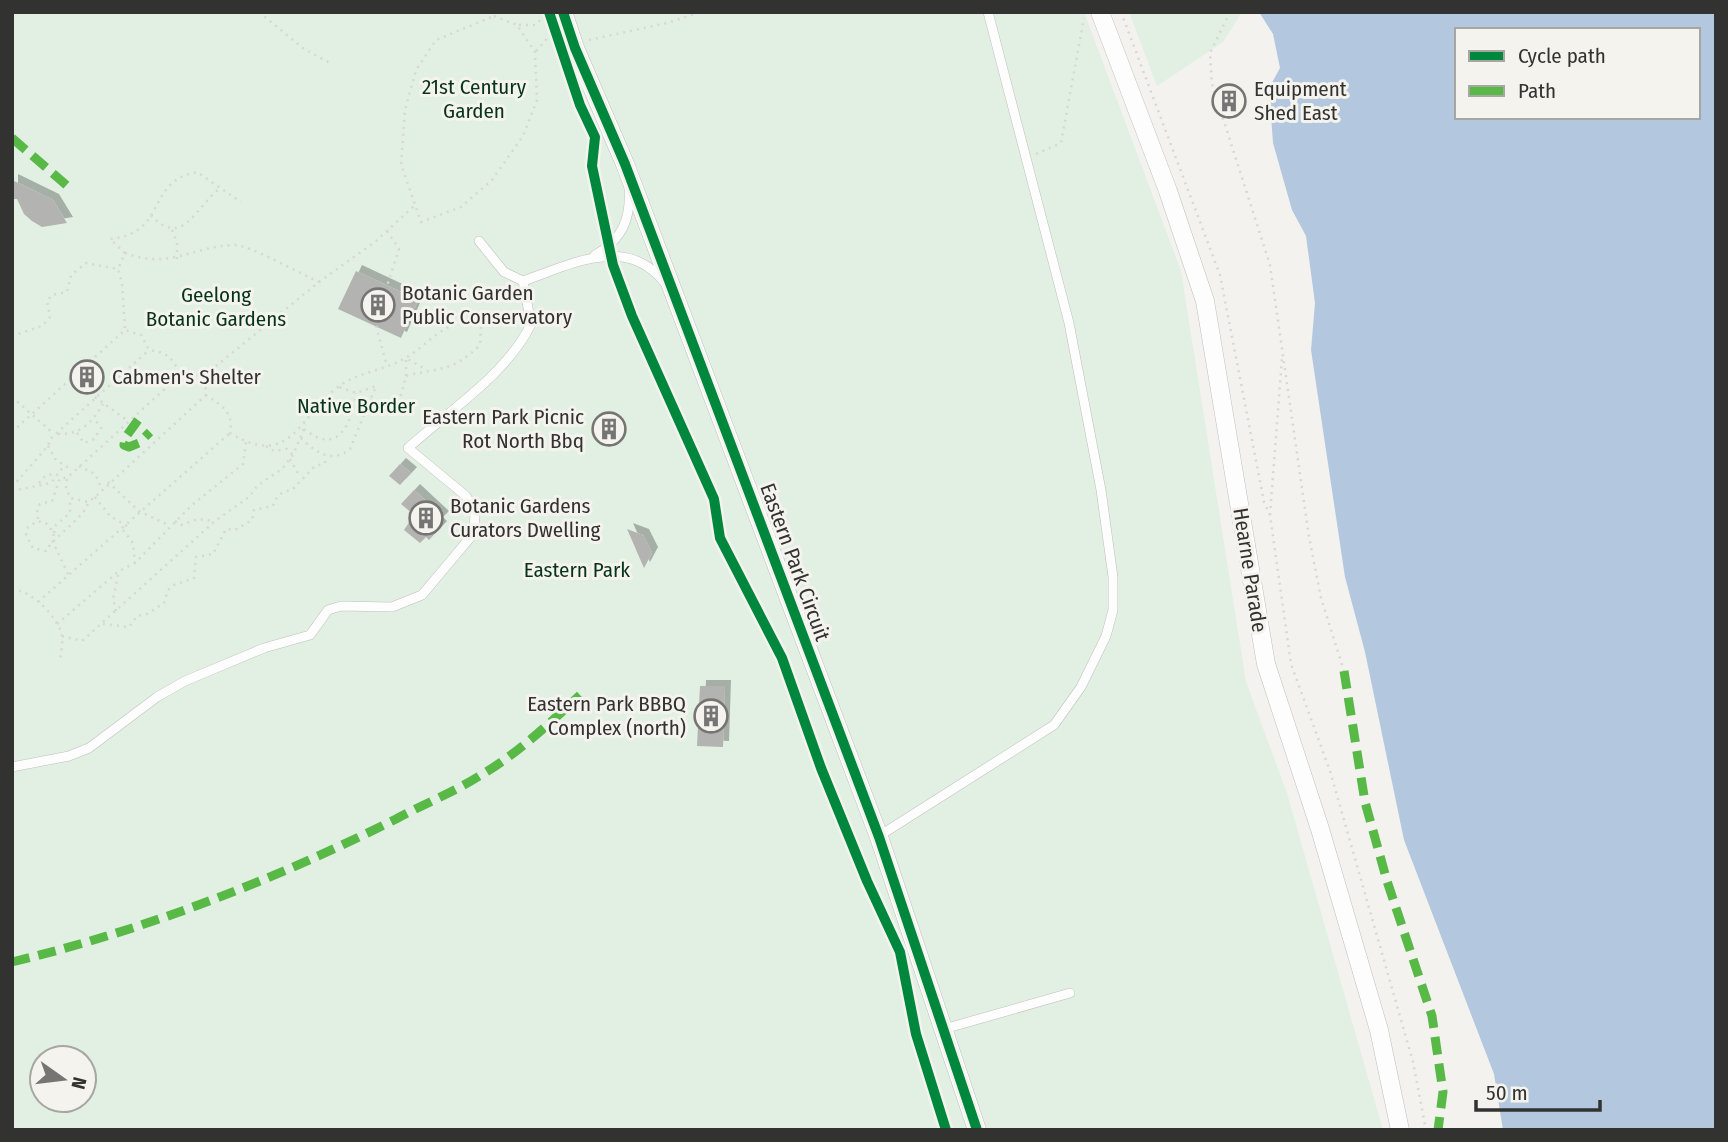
<svg xmlns="http://www.w3.org/2000/svg" width="1728" height="1142" viewBox="0 0 1728 1142" font-family="'Fira Sans Condensed',sans-serif">
  <style>
    .green { fill: #e2efe3; fill-rule: evenodd }
    .water { fill: #b3c8de; fill-rule: evenodd }
    .building { fill: #b3b3b1; filter: url(#shadow) }
    .lines { fill: none; stroke-linecap: round; stroke-linejoin: round }
    .service-casing { stroke: #c0bfbd; stroke-width: 10 }
    .minor-casing { stroke: #c0bfbd; stroke-width: 19 }
    .path { stroke: #d7d7d6; stroke-width: 2.5; stroke-dasharray: 2 5; stroke-linecap: butt }
    .service { stroke: #fdfdfd; stroke-width: 9 }
    .minor { stroke: #fdfdfd; stroke-width: 18 }
    .quiet { stroke: #58b947; stroke-width: 9; stroke-dasharray: 18 9; stroke-linecap: butt }
    .cycleway-casing { stroke: #f4f3ee; stroke-width: 15 }
    .cycleway { stroke: #00873e; stroke-width: 10 }
    .labels { text-anchor: middle; stroke-width: 6; stroke-linejoin: round; paint-order: stroke }
    .park-label { font-size: 21px; fill: #063418; stroke: #f4f3ee }
    .poi-label { font-size: 21px; fill: #323230; stroke: #f4f3ee; text-anchor: start }
    .street-label { font-size: 21px; fill: #323230; stroke: #f4f3ee }
  </style>
  <defs>
    <filter id="shadow"><feDropShadow dx="6" dy="-6" stdDeviation="0" flood-color="#0004"/></filter>
  </defs>
  <rect width="100%" height="100%" fill="#f3f2ef"/>
  <g class="green">
    <path d="M12,12H1084L1181,271L1246,682L1287,793L1383,1130H12ZM42,1058H84V1100H42Z"/>
    <path d="M1129,12H1242L1223,42L1157,86Z"/>
  </g>
  <path class="water" d="M1259,12H1716V1130H1503L1494,1074L1404,840L1365,652L1345,577L1311,350L1315,303L1306,236L1292,210L1273,143L1269,88L1280,68L1273,34ZM1457,30H1698V117H1457Z"/>
  <g class="building">
    <path d="M12,180L53,200L67,223L42,227L32,221L24,214L17,199H12Z"/>
    <path d="M356,271L418,300L401,338L338,309Z"/>
    <circle cx="609" cy="429" r="7"/>
    <path d="M400,464L411,473L400,485L389,476Z"/>
    <path d="M414,490L443,517L437,523L441,527L429,540L426,537L420,543L404,530L414,515L401,504Z"/>
    <path d="M627,529L643,535L652,553L644,568Z"/>
    <path d="M700,686H725L723,747L697,746Z"/>
  </g>
  <g class="lines">
    <defs>
      <g id="service">
        <path d="M479,241L504,272L523,281C570,265 626,234 664,282"/>
        <path d="M595,255C622,240 631,219 629,189"/>
        <path d="M12,767L69,756L89,748L157,697L185,681L264,648L310,635L328,610L341,606L392,607L422,595L474,533L475,511L466,496L408,448C449,411 508,373 531,324L523,281"/>
        <path d="M879,836L1054,725L1081,687L1106,636L1113,610V577L1101,490L1069,323L988,12"/>
        <path d="M944,1029L1070,993"/>
      </g>
      <g id="minor">
        <path d="M563,12L575,48L625,164L879,837L977,1130"/>
        <path d="M1100,12L1168,191L1205,301L1266,664L1320,829L1379,1030L1400,1130"/>
      </g>
    </defs>
    <use href="#service" class="service-casing"/>
    <use href="#minor" class="minor-casing"/>
    <g class="path">
      <path d="M259,12L304,49L330,63"/>
      <path d="M1121,12L1220,275L1264,502L1270,515L1291,664L1330,771L1354,855L1413,1062L1426,1130"/>
      <path d="M1230,12L1210,53L1212,84L1270,265L1309,537L1321,598L1344,671"/>
      <path d="M494,16L517,25L535,52L537,100L523,136L492,180L461,207L421,222L401,164L405,110L416,70L436,40Z"/>
      <path d="M519,25H535L546,15"/>
      <path d="M589,40L667,23L701,12"/>
      <path d="M536,51L552,33"/>
      <path d="M596,142L591,162L606,231"/>
      <path d="M1036,154L1061,143L1084,18"/>
      <path d="M151,215C182,249 195,208 219,189"/>
      <path d="M172,230L177,242V259"/>
      <path d="M387,231L399,249L387,286"/>
      <path d="M125,253L110,239C169,233 144,182 197,172L241,202"/>
      <path d="M614,268L632,316L714,499L720,538L782,658L821,768L893,938"/>
      <path d="M376,326L387,366"/>
      <path d="M125,328L122,283L118,269L125,253C170,270 192,246 235,245C249,245 303,275 319,282"/>
      <path d="M12,336L42,326L50,317L47,301L52,295L67,292L71,275L86,263L118,269"/>
      <path d="M180,375L67,478L66,487L70,498L88,502L95,497L206,395"/>
      <path d="M205,375L319,282L375,242L414,206"/>
      <path d="M406,376V358L427,370"/>
      <path d="M12,397L54,434"/>
      <path d="M95,397L128,421"/>
      <path d="M304,429C339,457 351,423 356,393"/>
      <path d="M12,432L125,330L141,335L149,350C167,352 173,358 180,375H205L206,395C222,406 234,412 230,433C291,470 299,416 338,387C357,372 387,370 407,357C424,347 436,331 456,324C465,321 472,323 481,328L480,345C453,372 441,367 406,376L400,399C388,406 381,406 369,399"/>
      <path d="M77,433L84,443L94,439L101,428L94,418"/>
      <path d="M58,434C81,435 92,422 103,404"/>
      <path d="M301,438C315,452 332,464 350,449L376,386L356,393L339,387"/>
      <path d="M48,446L56,460L72,470"/>
      <path d="M266,446L274,451L287,449L293,455"/>
      <path d="M290,459L300,477"/>
      <path d="M79,466L95,474L102,489"/>
      <path d="M108,482L139,511L170,526"/>
      <path d="M39,483L46,475L56,474"/>
      <path d="M12,487L48,446L50,439L149,350"/>
      <path d="M12,491L51,483L64,466"/>
      <path d="M95,497L110,516L127,526"/>
      <path d="M1270,515L1282,358"/>
      <path d="M38,519L37,509L40,504L52,501L60,478H67"/>
      <path d="M175,521L181,525L198,519L214,521"/>
      <path d="M123,530L133,543L135,563"/>
      <path d="M54,533L56,525L70,513V498"/>
      <path d="M68,574L52,540L54,533L47,524L38,521L28,527L26,535L33,548L46,551C55,535 86,517 88,502"/>
      <path d="M12,590C31,589 59,618 62,636C63,643 61,652 60,659"/>
      <path d="M38,602L230,433"/>
      <path d="M116,611L113,599L119,571"/>
      <path d="M57,624L119,571L135,563L192,505L243,464L246,442"/>
      <path d="M103,624L129,627L137,616L147,614L164,603L168,590L174,585L194,578L196,557L213,554L226,529L235,530L252,520L254,510L273,506C276,496 282,491 292,490L315,466L324,464L328,457"/>
      <path d="M62,636L82,641L215,521L249,497L258,485L282,469L293,455L306,424"/>
      <path d="M903,967L916,1034L946,1130"/>
    </g>
    <use href="#service" class="service"/>
    <use href="#minor" class="minor"/>
    <g class="quiet">
      <path d="M12,138L72,190"/>
      <path d="M138,420L125,438L124,445L129,447L139,443L150,432"/>
      <path d="M1344,671L1365,802L1387,881L1432,1016L1443,1092L1438,1130"/>
      <path d="M12,962C145,930 274,880 396,819C424,804 454,792 481,775C517,754 550,723 580,695"/>
    </g>
    <defs>
      <g id="cycleway">
        <path d="M549,12L580,105L595,137L592,166L613,265L632,316L714,499L720,538L782,658L821,768L867,881L900,952L916,1034L946,1130"/>
        <path d="M563,12L575,48L625,164L879,837L977,1130"/>
      </g>
    </defs>
    <use href="#cycleway" class="cycleway-casing"/>
    <use href="#cycleway" class="cycleway"/>
  </g>
  <defs>
    <symbol id="building-ring" viewBox="-11 -11 22 22"><circle r="9.5" fill="#f4f3ee" stroke="#767573" stroke-width="1.5"/><path d="M-4-6H4V6H1V3H-1V6H-4ZM-2.5-4.3h1.7v1.8h-1.7ZM.8-4.3h1.7v1.8H.8ZM-2.5-1h1.7V.8h-1.7ZM.8-1h1.7V.8H.8Z" fill="#767573"/></symbol>
  </defs>
  <g fill-rule="evenodd">
    <use href="#building-ring" x="1210" y="82" width="38" height="38"/>
    <use href="#building-ring" x="359" y="286" width="38" height="38"/>
    <use href="#building-ring" x="68" y="358" width="38" height="38"/>
    <use href="#building-ring" x="590" y="410" width="38" height="38"/>
    <use href="#building-ring" x="407" y="499" width="38" height="38"/>
    <use href="#building-ring" x="692" y="697" width="38" height="38"/>
  </g>
  <g class="labels">
    <g class="park-label">
      <text x="474" y="94">21st Century<tspan x="474" dy="24">Garden</tspan></text>
      <text x="216" y="302">Geelong<tspan x="216" dy="24">Botanic Gardens</tspan></text>
      <text x="356" y="413">Native Border</text>
      <text x="577" y="577">Eastern Park</text>
    </g>
    <g class="poi-label">
      <text x="1254" y="96">Equipment<tspan x="1254" dy="24">Shed East</tspan></text>
      <text x="402" y="300">Botanic Garden<tspan x="402" dy="24">Public Conservatory</tspan></text>
      <text x="112" y="384">Cabmen's Shelter</text>
      <text x="584" y="424" text-anchor="end">Eastern Park Picnic<tspan x="584" dy="24">Rot North Bbq</tspan></text>
      <text x="450" y="513">Botanic Gardens<tspan x="450" dy="24">Curators Dwelling</tspan></text>
      <text x="686" y="711" text-anchor="end">Eastern Park BBBQ<tspan x="686" dy="24">Complex (north)</tspan></text>
    </g>
    <g class="street-label">
      <text transform="translate(795 562) rotate(70)" y="7">Eastern Park Circuit</text>
      <text transform="translate(1250 570) rotate(81)" y="7">Hearne Parade</text>
    </g>
  </g>
  <rect width="1728" height="1142" fill="none" stroke="#323230" stroke-width="28"/>
  <rect x="1455" y="28" width="245" height="91" fill="#f4f3ee" stroke="#a6a6a2" stroke-width="2"/>
  <rect x="1469" y="51" width="35" height="10" fill="#00873e" stroke="#a6a6a2" stroke-width="2"/>
  <text x="1518" y="63" font-size="21" fill="#323230">Cycle path</text>
  <rect x="1469" y="86" width="35" height="10" fill="#58b947" stroke="#a6a6a2" stroke-width="2"/>
  <text x="1518" y="98" font-size="21" fill="#323230">Path</text>
  <g transform="translate(63 1079) rotate(104)"><circle r="33" fill="#f4f3ee" stroke="#a6a6a2" stroke-width="2"/>
  <path d="M0-5L12 26L0 18L-12 26Z" fill="#767573"/>
  <text y="-10" font-size="19" font-weight="bold" text-anchor="middle" fill="#323230">N</text>
  </g>
  <path d="M1476 1100v10h124v-10" fill="none" stroke="#323230" stroke-width="3.5"/>
  <text x="1486" y="1100" font-size="21" fill="#323230" stroke="#f4f3ee" stroke-width="5" paint-order="stroke">50 m</text>
</svg>
